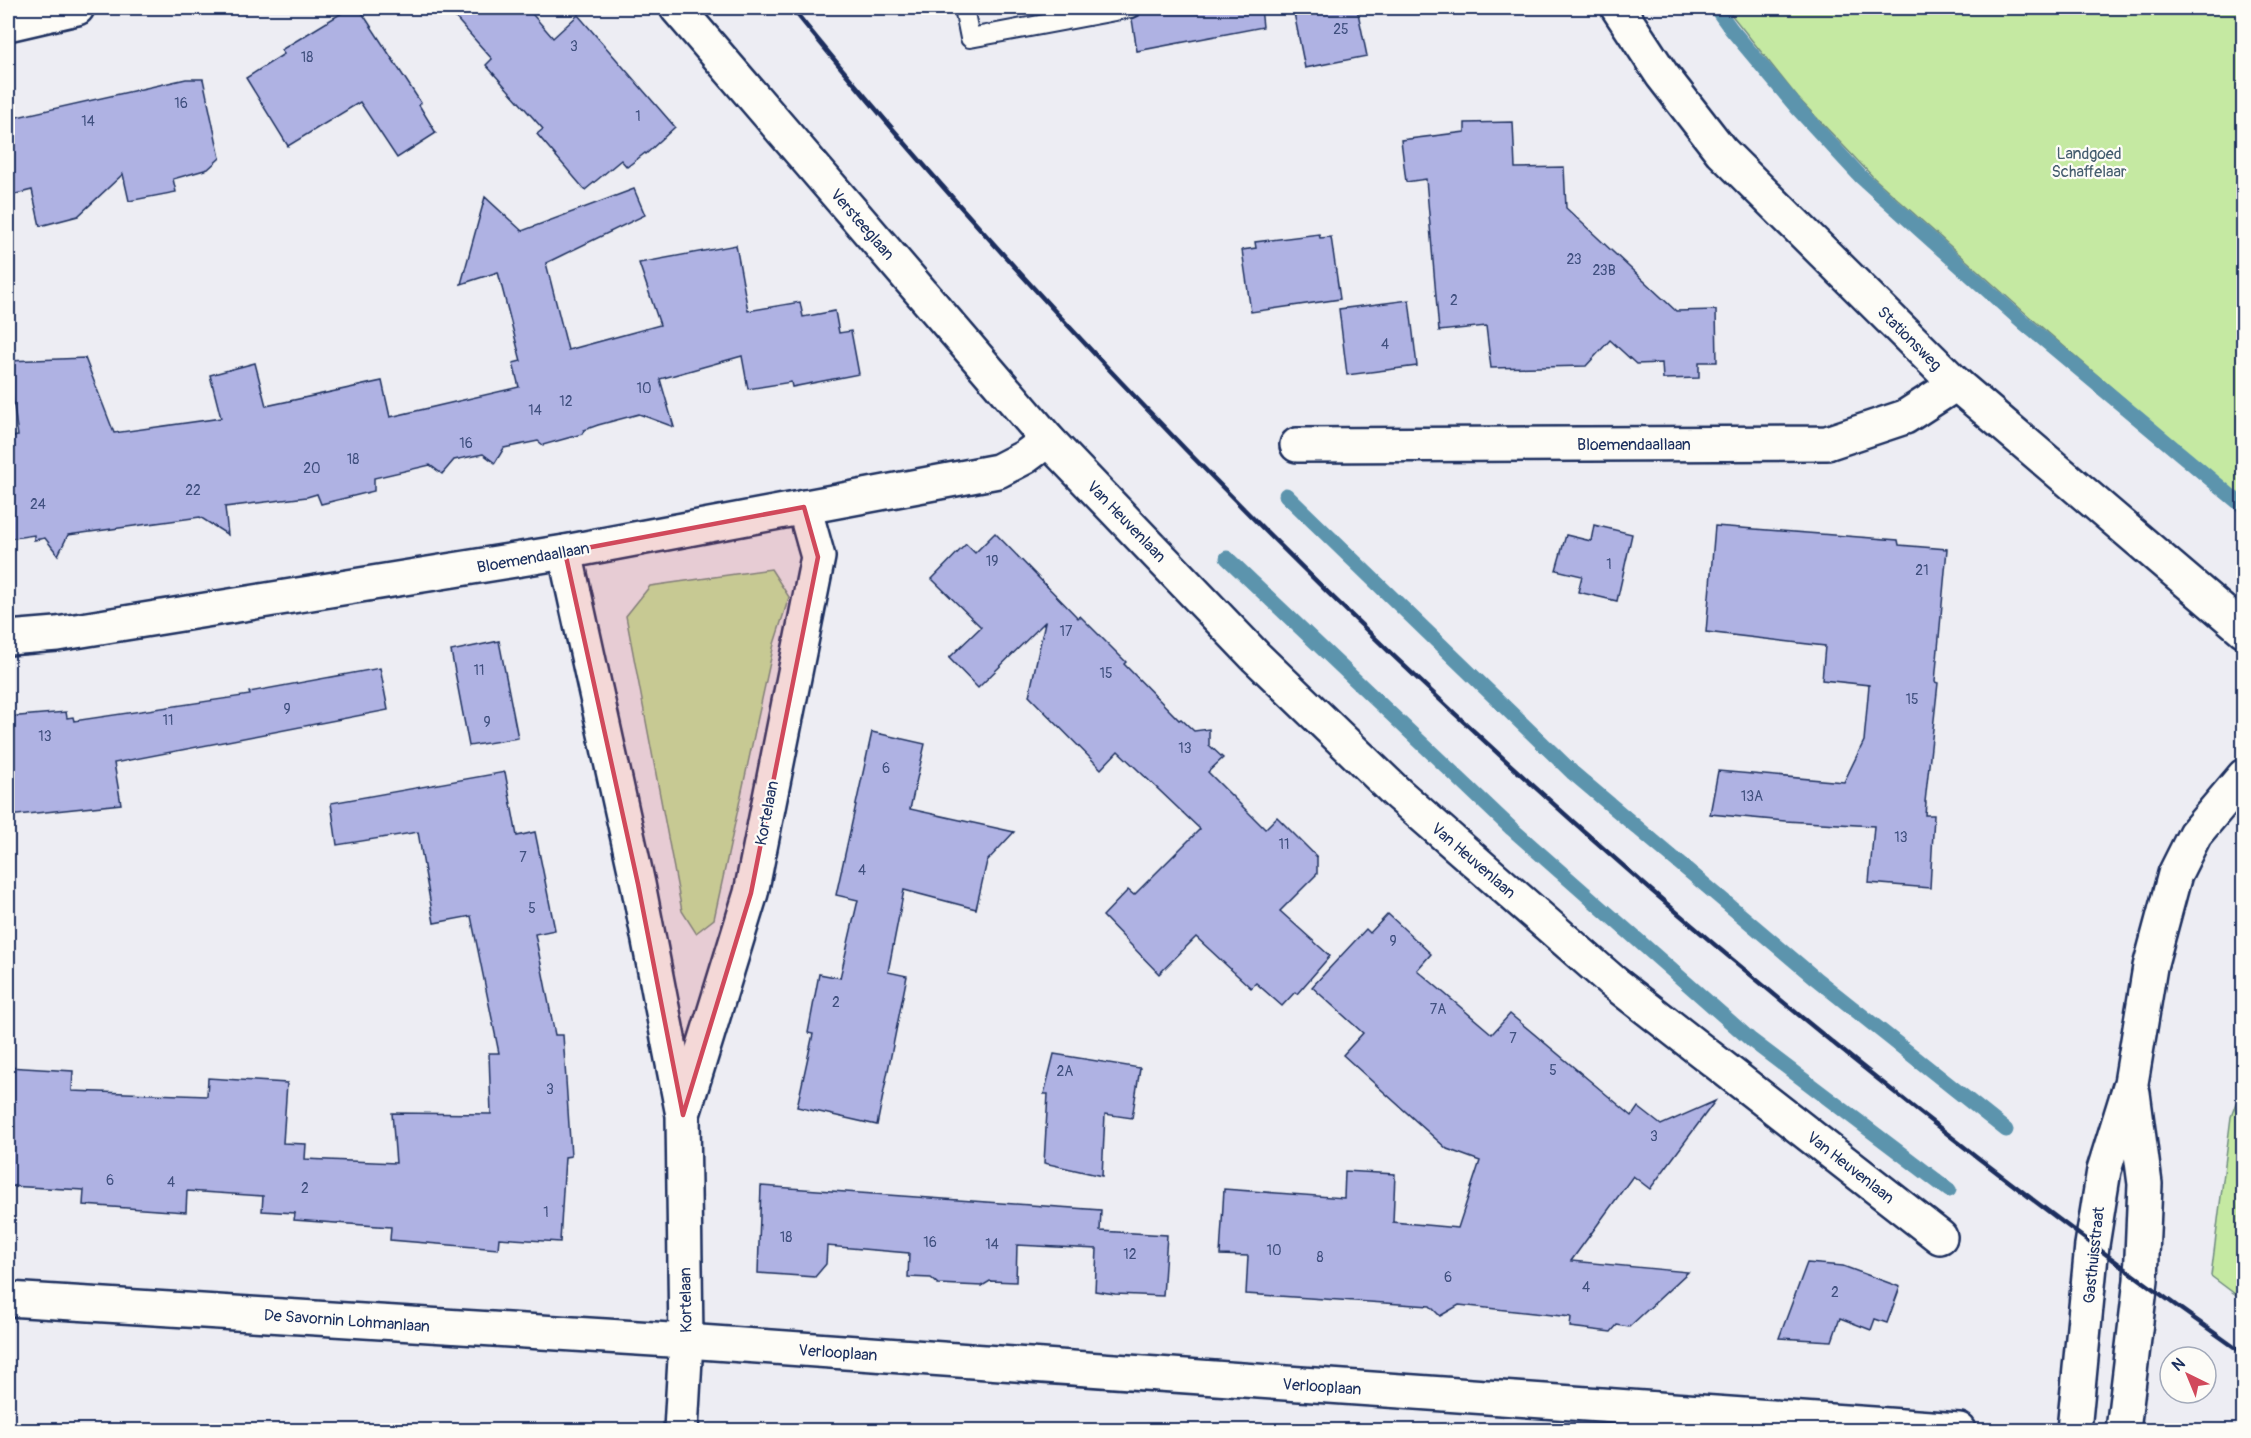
<svg xmlns="http://www.w3.org/2000/svg" width="2251" height="1438" viewBox="0 0 2251 1438" font-family="Pangolin,sans-serif">
  <style>
    .green { fill: #c5e9a2; stroke: #708c80; stroke-width: 1.5 }
    .lines { fill: none; stroke-linecap: round; stroke-linejoin: round }
    .stream { stroke: #5c94ad; stroke-width: 15 }
    .building { fill: #afb2e3; stroke: #1b2f5e; stroke-width: 1.5 }
    .service-casing { stroke: #1b2f5e; stroke-width: 22 }
    .minor-casing { stroke: #1b2f5e; stroke-width: 38 }
    .secondary-casing { stroke: #1b2f5e; stroke-width: 38 }
    .service { stroke: #fdfcf7; stroke-width: 18 }
    .minor { stroke: #fdfcf7; stroke-width: 33 }
    .secondary { stroke: #fdfcf7; stroke-width: 33 }
    .rail { stroke: #1b2f5e; stroke-width: 4.5 }
    .marked { fill: #d1495b; fill-opacity: 0.2; stroke: #d1495b; stroke-width: 4.5; stroke-linejoin: round }
    .labels { text-anchor: middle; stroke-width: 4.5; stroke-linejoin: round; paint-order: stroke }
    .number-label { font-size: 14px; fill: #40507f }
    .park-label { font-size: 16px; fill: #465e6f; stroke: #fdfcf7 }
    .street-label { font-size: 16px; fill: #1b2f5e; stroke: #fdfcf7 }
  </style>
  <rect width="100%" height="100%" fill="#ededf3"/>
  <filter id="ink" filterUnits="userSpaceOnUse"><feTurbulence type="fractalNoise" baseFrequency=".0167" numOctaves="2"/><feDisplacementMap in="SourceGraphic" scale="12" xChannelSelector="R" yChannelSelector="G"/><feConvolveMatrix kernelMatrix="1 2 1 2 8 2 1 2 1" color-interpolation-filters="sRGB"/></filter>
  <g filter="url(#ink)">
    <g class="green">
      <path d="M1726,8H2243V501L2024,312L1874,178L1798,98Z"/>
      <path d="M771,569L789,597L774,644L714,919L696,933L682,911L626,616L650,586Z"/>
      <path d="M2243,1095V1300L2211,1276L2231,1117L2236,1103Z"/>
    </g>
    <g class="lines">
      <g class="stream">
        <path d="M1716,8L1731,29L1798,109L1861,177L2024,323L2244,507"/>
        <path d="M1286,495L1573,773L1815,978L2006,1130"/>
        <path d="M1227,558L1512,829L1751,1040L1949,1190"/>
      </g>
    </g>
    <g class="building">
      <path d="M350,8H359L421,103L419,105L436,133L397,158L360,102L288,146L246,78L284,54L281,50Z"/>
      <path d="M447,8H527L553,38L578,15L675,127L646,154L645,153L627,167L621,160L585,190L537,134L543,129L486,65L492,59Z"/>
      <path d="M1142,8H1261L1263,27L1137,51L1132,19L1139,16Z"/>
      <path d="M1293,8H1357L1367,56L1305,68Z"/>
      <path d="M186,79H203L220,158L208,169L173,179L176,192L129,201L123,174L78,216L40,226L32,190L8,196V119Z"/>
      <path d="M1513,122L1515,168L1564,167L1566,208L1676,311L1716,310L1717,362H1699V378L1663,379L1662,363L1636,364L1610,340L1586,366L1491,368L1486,326L1439,331L1426,179L1406,182L1401,140L1465,132V123Z"/>
      <path d="M634,189L645,215L546,263L568,350L660,325L639,263L736,245L748,311L800,302L803,317L835,311L839,333L851,331L859,374L792,387L791,382L748,389L742,356L660,379L674,427L639,414L598,425L584,430L582,434L543,445L538,441L504,448L495,463L483,454L454,460L442,474L430,465L374,478V491L321,504L317,494L307,497L225,507L228,535L200,517L68,535L58,555L45,538L34,540V535L8,539V437L18,436L8,361L85,358L114,433L221,418L210,375L255,363L266,406L382,381L390,417L519,387L513,363L521,361L498,272L461,284L485,197L522,231Z"/>
      <path d="M1319,234L1320,238L1331,237L1340,299L1251,312L1242,250L1256,248L1255,242Z"/>
      <path d="M1409,300L1417,366L1347,375L1339,309Z"/>
      <path d="M1594,525L1632,534L1617,601L1578,592L1582,576L1556,570L1566,535L1591,541Z"/>
      <path d="M1715,526L1898,540L1899,545L1947,549L1935,682L1938,683L1925,802H1926L1925,815H1934L1930,888L1869,883L1874,826L1785,821L1710,814L1718,771L1844,782L1864,741L1869,685L1822,680L1825,646L1706,632Z"/>
      <path d="M995,533L1078,618L1080,616L1126,662L1124,664L1179,720L1181,719L1194,731L1209,729V745L1223,758L1208,772L1265,829L1277,817L1317,857V874L1280,911L1330,956L1297,994L1295,992L1282,1006L1256,983L1251,988L1196,937L1159,974L1103,916L1128,890L1134,895L1200,829L1118,751L1101,769L1029,696L1045,622L978,688L949,658L981,627L932,579L966,544L975,553Z"/>
      <path d="M499,641L518,738L469,746L451,651Z"/>
      <path d="M380,668L388,710L114,763L121,804L8,816V717L66,712L67,718L73,717L74,721L250,695L249,692Z"/>
      <path d="M872,732L925,744L910,809L1014,832L987,861L976,909L904,890L888,972L907,976L877,1125L797,1107L813,1034L808,1033L819,974L840,978L858,900L836,895Z"/>
      <path d="M505,772L517,836L535,832L555,930L535,934L555,1035H563L571,1156L565,1157L560,1242L499,1238L498,1249L390,1240L391,1227L294,1220L295,1213L262,1211L263,1196L187,1191L186,1212L83,1205L84,1190L8,1186V1067L73,1071L72,1091L207,1096L208,1078L287,1083L283,1143L306,1144L305,1159L396,1163L392,1113L491,1114L489,1053H499L471,916L434,923L418,832L337,845L331,803Z"/>
      <path d="M1388,914L1431,954L1417,970L1492,1034L1510,1014L1632,1116L1638,1107L1661,1125L1715,1101L1650,1189L1633,1176L1571,1261L1688,1272L1629,1327L1617,1325L1611,1332L1570,1327L1571,1317L1459,1305L1440,1316L1430,1306L1246,1294L1248,1256L1220,1255L1224,1189L1344,1198L1345,1171L1395,1174L1393,1222L1458,1228L1480,1161L1447,1149L1343,1055L1363,1033L1312,987L1366,929L1370,933Z"/>
      <path d="M1054,1054L1140,1068L1132,1118L1105,1114L1102,1176L1044,1163L1048,1094H1044Z"/>
      <path d="M761,1186L1101,1210L1100,1231L1167,1235L1163,1296L1115,1294L1095,1291L1097,1249L1017,1245L1016,1282L990,1281L982,1286L938,1284L931,1278L908,1277L909,1253L827,1246L826,1264L815,1277L758,1273Z"/>
      <path d="M1807,1263L1843,1266L1900,1287L1887,1323L1875,1319L1871,1330L1840,1318L1832,1341L1779,1338Z"/>
    </g>
    <g class="lines">
      <defs>
        <path id="service" d="M964,8L970,38L1131,8"/>
        <g id="minor">
          <path d="M677,8L1048,440L1256,657L1397,793L1612,981L1940,1237"/>
          <path d="M8,24L77,8"/>
          <path d="M1297,445L1827,443L1905,417L1956,384"/>
          <path d="M565,552L638,884L683,1115L686,1341L681,1430"/>
          <path d="M8,638L57,634L565,552L998,471L1025,457L1048,440"/>
          <path d="M684,1111L751,893L818,557L804,507"/>
          <path d="M8,1299L686,1341L1959,1430"/>
        </g>
        <g id="secondary">
          <path d="M1618,8L1662,75L1721,151L1956,384L2244,630"/>
          <path d="M2074,1430L2092,1245L2104,1170L2131,1083L2150,967L2175,874L2195,834L2244,776"/>
          <path d="M2123,1430L2141,1280L2145,1184L2133,1093"/>
        </g>
      </defs>
      <use href="#service" class="service-casing"/>
      <use href="#minor" class="minor-casing"/>
      <use href="#secondary" class="secondary-casing"/>
      <use href="#service" class="service"/>
      <use href="#minor" class="minor"/>
      <use href="#secondary" class="secondary"/>
      <path class="rail" d="M792,8C896,137 1007,261 1121,382C1462,743 1838,1068 2244,1354"/>
    </g>
  </g>
  <path class="marked" d="M804,507L818,557L751,893L683,1115L638,884L565,552Z"/>
  <g class="labels">
    <g class="number-label">
      <text x="1341" y="34">25</text>
      <text x="574" y="51">3</text>
      <text x="307" y="62">18</text>
      <text x="181" y="108">16</text>
      <text x="638" y="121">1</text>
      <text x="88" y="126">14</text>
      <text x="1574" y="264">23</text>
      <text x="1604" y="275">23B</text>
      <text x="1454" y="305">2</text>
      <text x="1385" y="349">4</text>
      <text x="644" y="393">10</text>
      <text x="566" y="406">12</text>
      <text x="535" y="415">14</text>
      <text x="466" y="448">16</text>
      <text x="353" y="464">18</text>
      <text x="312" y="473">20</text>
      <text x="193" y="495">22</text>
      <text x="38" y="509">24</text>
      <text x="992" y="566">19</text>
      <text x="1609" y="569">1</text>
      <text x="1922" y="575">21</text>
      <text x="1066" y="636">17</text>
      <text x="479" y="675">11</text>
      <text x="1106" y="678">15</text>
      <text x="1912" y="704">15</text>
      <text x="287" y="714">9</text>
      <text x="168" y="725">11</text>
      <text x="487" y="727">9</text>
      <text x="45" y="741">13</text>
      <text x="1185" y="753">13</text>
      <text x="886" y="773">6</text>
      <text x="1752" y="801">13A</text>
      <text x="1901" y="842">13</text>
      <text x="1284" y="849">11</text>
      <text x="523" y="862">7</text>
      <text x="862" y="875">4</text>
      <text x="532" y="913">5</text>
      <text x="1393" y="946">9</text>
      <text x="836" y="1007">2</text>
      <text x="1438" y="1014">7A</text>
      <text x="1513" y="1043">7</text>
      <text x="1553" y="1075">5</text>
      <text x="1065" y="1076">2A</text>
      <text x="550" y="1094">3</text>
      <text x="1654" y="1141">3</text>
      <text x="110" y="1185">6</text>
      <text x="171" y="1187">4</text>
      <text x="305" y="1193">2</text>
      <text x="546" y="1217">1</text>
      <text x="786" y="1242">18</text>
      <text x="930" y="1247">16</text>
      <text x="992" y="1249">14</text>
      <text x="1274" y="1255">10</text>
      <text x="1130" y="1259">12</text>
      <text x="1320" y="1262">8</text>
      <text x="1448" y="1282">6</text>
      <text x="1586" y="1292">4</text>
      <text x="1835" y="1297">2</text>
    </g>
    <g class="park-label">
      <text x="2089" y="159">Landgoed<tspan x="2089" dy="18">Schaffelaar</tspan></text>
    </g>
    <g class="street-label">
      <text transform="translate(863 224) rotate(49)" y="6">Versteeglaan</text>
      <text transform="translate(1910 338) rotate(45)" y="6">Stationsweg</text>
      <text x="1634" y="450">Bloemendaallaan</text>
      <text transform="translate(1127 521) rotate(46)" y="6">Van Heuvenlaan</text>
      <text transform="translate(533 557) rotate(-10)" y="6">Bloemendaallaan</text>
      <text transform="translate(766 813) rotate(-79)" y="6">Kortelaan</text>
      <text transform="translate(1474 860) rotate(41)" y="6">Van Heuvenlaan</text>
      <text transform="translate(1851 1167) rotate(38)" y="6">Van Heuvenlaan</text>
      <text transform="translate(2093 1255) rotate(-84)" y="6">Gasthuisstraat</text>
      <text transform="translate(685 1300) rotate(-91)" y="6">Kortelaan</text>
      <text transform="translate(347 1320) rotate(4)" y="6">De Savornin Lohmanlaan</text>
      <text transform="translate(838 1352) rotate(4)" y="6">Verlooplaan</text>
      <text transform="translate(1322 1386) rotate(4)" y="6">Verlooplaan</text>
    </g>
  </g>
  <rect width="2251" height="1438" fill="none" stroke="#fdfcf7" stroke-width="30"/>
  <rect x="15" y="15" width="2221" height="1408" fill="none" stroke="#1b2f5e" stroke-width="2" filter="url(#ink)"/>
  <g transform="translate(2188 1375) rotate(317)"><circle r="28" fill="#fdfcf7" stroke="#a3aaba" stroke-width="1.5"/>
  <path d="M0-4.5L10 22L0 15L-10 22Z" fill="#d1495b"/>
  <text y="-9" font-size="16" font-weight="bold" text-anchor="middle" fill="#1b2f5e">N</text>
  </g>
</svg>
